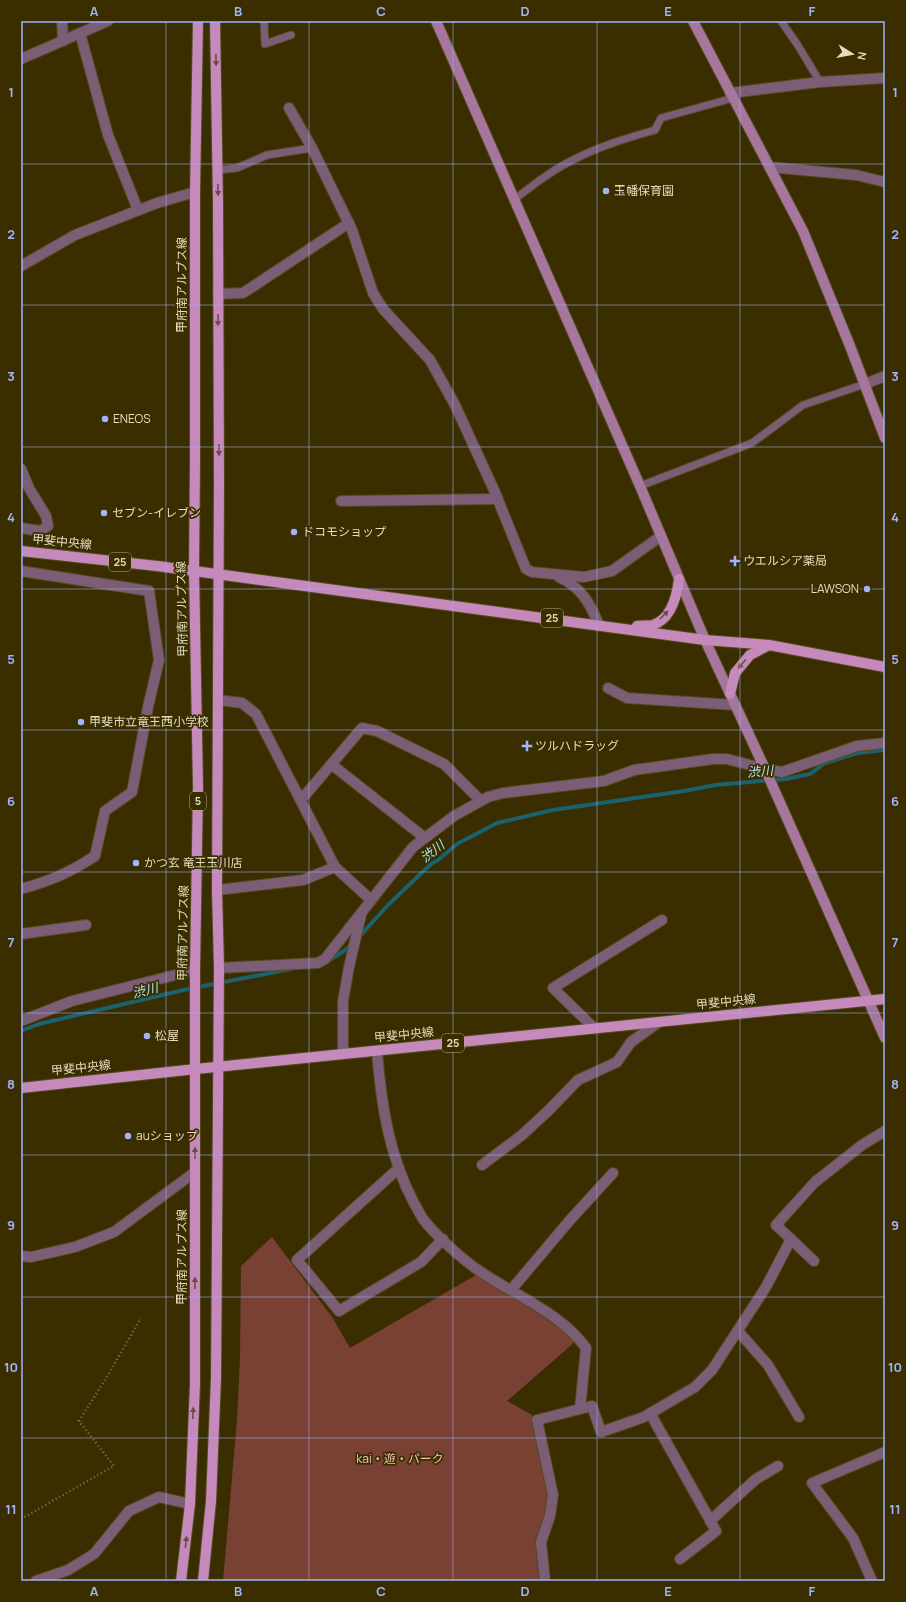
<svg xmlns="http://www.w3.org/2000/svg" width="906" height="1602" viewBox="0 0 906 1602" font-family="Manrope,'Noto Sans JP',sans-serif">
  <style>
    .green { fill: #794034 }
    .lines { fill: none; stroke-linecap: round; stroke-linejoin: round }
    .stream { stroke: #1b6270; stroke-width: 4 }
    .lane-casing { stroke: #554a1f; stroke-width: 9 }
    .street-casing { stroke: #554a1f; stroke-width: 12 }
    .secondary-casing { stroke: #554a1f; stroke-width: 12 }
    .primary-casing { stroke: #554a1f; stroke-width: 12 }
    .path { stroke: #827751; stroke-width: 2.5; stroke-dasharray: 1 3; stroke-linecap: butt }
    .lane { stroke: #7b5d75; stroke-width: 7 }
    .street { stroke: #7b5d75; stroke-width: 10 }
    .secondary { stroke: #a6769d; stroke-width: 10 }
    .primary { stroke: #c689bb; stroke-width: 10 }
    .oneway { fill: #6b4e41 }
    .grid { fill: none; stroke: #a0b3fd; stroke-width: 1; stroke-opacity: 0.55 }
    .poi-dot { fill: #a0b3fd; stroke: #3a2e00; stroke-width: 1.5 }
    .labels { text-anchor: middle; stroke-width: 3.5; stroke-linejoin: round; paint-order: stroke }
    .shield { fill: #3a2e00; stroke: #b1a886; stroke-width: 1 }
    .shield-label { font-size: 11px; font-weight: bold; fill: #e4dcbf }
    .poi-label { font-size: 12px; fill: #e4dcbf; stroke: #3a2e00; text-anchor: start }
    .street-label { font-size: 12px; fill: #e4dcbf; stroke: #3a2e00 }
    .park-label { font-size: 12px; fill: #f4c2b7; stroke: #3a2e00 }
    .water-label { font-size: 13px; font-style: italic; fill: #b1e9f6; stroke: #3a2e00 }
    .neatline { fill: none; stroke: #a0b3fd; stroke-width: 1.5 }
    .grid-label { font-size: 13px; text-anchor: middle; font-weight: bold; fill: #a0b3fd }
  </style>
  <rect width="100%" height="100%" fill="#3a2e00"/>
  <path class="green" d="M272,1237L332,1317L350,1348L476,1275L522,1300L576,1341L507,1401L532,1415L538,1439L549,1496L542,1581H223L237,1420L240,1357L241,1266Z"/>
  <g class="lines">
    <g class="stream">
      <path d="M358,938L389,904L431,864L438,860L457,844L497,823L553,810L684,791L715,785L786,779L810,774L825,763L857,753L885,750"/>
      <path d="M328,961L344,951L352,944"/>
      <path d="M21,1031L39,1024L188,989L291,969"/>
    </g>
    <defs>
      <g id="lane">
        <path d="M264,21L265,44L291,35"/>
        <path d="M781,21L797,44L820,82"/>
        <path d="M218,170L237,168L267,155L312,148"/>
        <path d="M515,199C533,185 551,171 571,161C597,147 627,138 655,130L661,118L733,98"/>
        <path d="M640,486L752,443L803,405L865,384"/>
      </g>
      <g id="street">
        <path d="M62,21L63,41"/>
        <path d="M80,33L108,135L138,210"/>
        <path d="M21,59L108,21"/>
        <path d="M730,93L820,82L885,78"/>
        <path d="M289,108L312,148L352,230L373,293L383,309L430,360L455,405L494,490L526,569L532,572L584,577L612,571L661,536"/>
        <path d="M769,167L856,175L885,182"/>
        <path d="M21,266L75,235L157,203L195,192"/>
        <path d="M218,294L243,293L349,223"/>
        <path d="M865,384L885,376"/>
        <path d="M21,469L29,488L46,516L48,526L40,531L21,528"/>
        <path d="M341,501L498,499"/>
        <path d="M21,571L149,591L159,660L148,707L132,792L105,811L95,856C69,873 50,881 21,889"/>
        <path d="M559,577C581,587 590,603 599,625"/>
        <path d="M608,688L627,698L735,705"/>
        <path d="M218,700L242,703L256,714L335,867L371,900"/>
        <path d="M331,764L425,838"/>
        <path d="M301,800L362,728L377,731L444,764L481,801"/>
        <path d="M217,890L303,880L335,867"/>
        <path d="M21,934L86,925"/>
        <path d="M219,968L318,963L325,959L413,847L454,816L488,797L503,793L604,781L634,770L713,759H727L765,769L782,772L857,746L885,743"/>
        <path d="M21,1021L72,1001L195,970"/>
        <path d="M594,1028L553,988L662,920"/>
        <path d="M377,1051C381,1103 389,1156 414,1203C417,1208 420,1214 423,1219C436,1236 463,1260 481,1272C516,1296 561,1313 586,1348L580,1409L537,1420L553,1495L550,1516L541,1542L545,1581"/>
        <path d="M343,1054V1001L349,967L361,915"/>
        <path d="M482,1165L522,1135L548,1111L578,1080L617,1062L631,1042L659,1022"/>
        <path d="M399,1168L297,1260L339,1311L421,1262L443,1239"/>
        <path d="M21,1256L31,1257L75,1247L114,1232L195,1172"/>
        <path d="M814,1261L776,1225L815,1182L862,1145L885,1131"/>
        <path d="M511,1290L570,1220L613,1173"/>
        <path d="M738,1331L768,1365L799,1417"/>
        <path d="M580,1409L592,1406L601,1432L644,1417L695,1387L712,1370L766,1287L791,1239"/>
        <path d="M650,1413L716,1531L680,1559"/>
        <path d="M710,1521L756,1479L778,1466"/>
        <path d="M36,1581L68,1570L94,1554L129,1511L159,1497L190,1504"/>
        <path d="M872,1581L853,1538L812,1483L885,1452"/>
      </g>
      <g id="secondary">
        <path d="M436,21L640,486L705,640L765,769L885,1038"/>
        <path d="M693,21L803,231L850,346L885,438"/>
      </g>
      <g id="primary">
        <path d="M21,551L157,566L705,640L769,645L885,667"/>
        <path d="M637,626C642,625 649,626 653,625C671,619 677,595 679,579"/>
        <path d="M730,694L735,673L750,655L769,645"/>
        <path d="M21,1088L196,1069L885,999"/>
        <path d="M181,1581L190,1504L195,1384V970L198,787L194,570L195,462V192L198,21"/>
        <path d="M203,1581L211,1501L216,1378L219,968L217,890L219,485L218,203L215,21"/>
      </g>
    </defs>
    <use href="#lane" class="lane-casing"/>
    <use href="#street" class="street-casing"/>
    <use href="#secondary" class="secondary-casing"/>
    <use href="#primary" class="primary-casing"/>
    <path class="path" d="M21,1519L114,1466L79,1421L108,1375L141,1318"/>
    <use href="#lane" class="lane"/>
    <use href="#street" class="street"/>
    <use href="#secondary" class="secondary"/>
    <use href="#primary" class="primary"/>
  </g>
  <defs><path id="oneway-solid" d="M-6-.8H1V-3.2L6.5 0L1 3.2V.8H-6Z"/></defs>
  <g class="oneway">
    <use href="#oneway-solid" transform="translate(216 60) rotate(89)"/>
    <use href="#oneway-solid" transform="translate(218 190) rotate(89)"/>
    <use href="#oneway-solid" transform="translate(218 320) rotate(90)"/>
    <use href="#oneway-solid" transform="translate(219 450) rotate(90)"/>
    <use href="#oneway-solid" transform="translate(664 615) rotate(-45)"/>
    <use href="#oneway-solid" transform="translate(742 664) rotate(130)"/>
    <use href="#oneway-solid" transform="translate(195 1153) rotate(-90)"/>
    <use href="#oneway-solid" transform="translate(195 1283) rotate(-90)"/>
    <use href="#oneway-solid" transform="translate(193 1413) rotate(-88)"/>
    <use href="#oneway-solid" transform="translate(186 1542) rotate(-84)"/>
  </g>
  <path class="grid" d="M166,21V1581M309,21V1581M453,21V1581M597,21V1581M740,21V1581M21,164H885M21,305H885M21,447H885M21,589H885M21,730H885M21,872H885M21,1013H885M21,1155H885M21,1297H885M21,1438H885"/>
  <g class="poi-dot">
    <circle cx="606" cy="191" r="4"/>
    <circle cx="105" cy="419" r="4"/>
    <circle cx="104" cy="513" r="4"/>
    <circle cx="294" cy="532" r="4"/>
    <path d="M733 555h4v4h4v4h-4v4h-4v-4h-4v-4h4z"/>
    <circle cx="867" cy="589" r="4"/>
    <circle cx="81" cy="722" r="4"/>
    <path d="M525 740h4v4h4v4h-4v4h-4v-4h-4v-4h4z"/>
    <circle cx="136" cy="863" r="4"/>
    <circle cx="147" cy="1036" r="4"/>
    <circle cx="128" cy="1136" r="4"/>
  </g>
  <g class="labels">
    <g class="shield">
      <rect x="109" y="553" width="22" height="18" rx="3"/>
      <rect x="541" y="609" width="22" height="18" rx="3"/>
      <rect x="190" y="792" width="16" height="18" rx="3"/>
      <rect x="442" y="1034" width="22" height="18" rx="3"/>
    </g>
    <g class="shield-label">
      <text x="120" y="566">25</text>
      <text x="552" y="622">25</text>
      <text x="198" y="805">5</text>
      <text x="453" y="1047">25</text>
    </g>
    <g class="poi-label">
      <text x="614" y="195">玉幡保育園</text>
      <text x="113" y="423">ENEOS</text>
      <text x="112" y="517">セブン-イレブン</text>
      <text x="302" y="536">ドコモショップ</text>
      <text x="743" y="565">ウエルシア薬局</text>
      <text x="859" y="593" text-anchor="end">LAWSON</text>
      <text x="89" y="726">甲斐市立竜王西小学校</text>
      <text x="535" y="750">ツルハドラッグ</text>
      <text x="144" y="867">かつ玄 竜王玉川店</text>
      <text x="155" y="1040">松屋</text>
      <text x="136" y="1140">auショップ</text>
    </g>
    <g class="street-label">
      <text transform="translate(182 285) rotate(-90)" y="4">甲府南アルプス線</text>
      <text transform="translate(62 542) rotate(6)" y="4">甲斐中央線</text>
      <text transform="translate(182 609) rotate(-91)" y="4">甲府南アルプス線</text>
      <text transform="translate(183 933) rotate(-89)" y="4">甲府南アルプス線</text>
      <text transform="translate(726 1002) rotate(-6)" y="4">甲斐中央線</text>
      <text transform="translate(404 1035) rotate(-6)" y="4">甲斐中央線</text>
      <text transform="translate(81 1068) rotate(-6)" y="4">甲斐中央線</text>
      <text transform="translate(182 1257) rotate(-90)" y="4">甲府南アルプス線</text>
    </g>
    <g class="park-label">
      <text x="400" y="1463">kai・遊・パーク</text>
    </g>
    <g class="water-label">
      <text transform="translate(760 771) rotate(-5)" y="5">渋川</text>
      <text transform="translate(432 851) rotate(-39)" y="5">渋川</text>
      <text transform="translate(145 990) rotate(-14)" y="5">渋川</text>
    </g>
  </g>
  <rect width="906" height="1602" fill="none" stroke="#3a2e00" stroke-width="44"/>
  <g transform="translate(852 54) rotate(101)" stroke="#3a2e00" stroke-width="3" paint-order="stroke">
  <path d="M0-3L7 15L0 10L-7 15Z" fill="#e4dcbf"/>
  <text y="-6" font-size="11" font-weight="bold" text-anchor="middle" fill="#e4dcbf">N</text>
  </g>
  <rect x="22" y="22" width="862" height="1558" class="neatline"/>
  <g class="grid-label">
    <text x="94" y="16">A</text>
    <text x="238" y="16">B</text>
    <text x="381" y="16">C</text>
    <text x="525" y="16">D</text>
    <text x="668" y="16">E</text>
    <text x="812" y="16">F</text>
    <text x="11" y="97">1</text>
    <text x="895" y="97">1</text>
    <text x="11" y="239">2</text>
    <text x="895" y="239">2</text>
    <text x="11" y="381">3</text>
    <text x="895" y="381">3</text>
    <text x="11" y="522">4</text>
    <text x="895" y="522">4</text>
    <text x="11" y="664">5</text>
    <text x="895" y="664">5</text>
    <text x="11" y="806">6</text>
    <text x="895" y="806">6</text>
    <text x="11" y="947">7</text>
    <text x="895" y="947">7</text>
    <text x="11" y="1089">8</text>
    <text x="895" y="1089">8</text>
    <text x="11" y="1230">9</text>
    <text x="895" y="1230">9</text>
    <text x="11" y="1372">10</text>
    <text x="895" y="1372">10</text>
    <text x="11" y="1514">11</text>
    <text x="895" y="1514">11</text>
    <text x="94" y="1596">A</text>
    <text x="238" y="1596">B</text>
    <text x="381" y="1596">C</text>
    <text x="525" y="1596">D</text>
    <text x="668" y="1596">E</text>
    <text x="812" y="1596">F</text>
  </g>
</svg>
